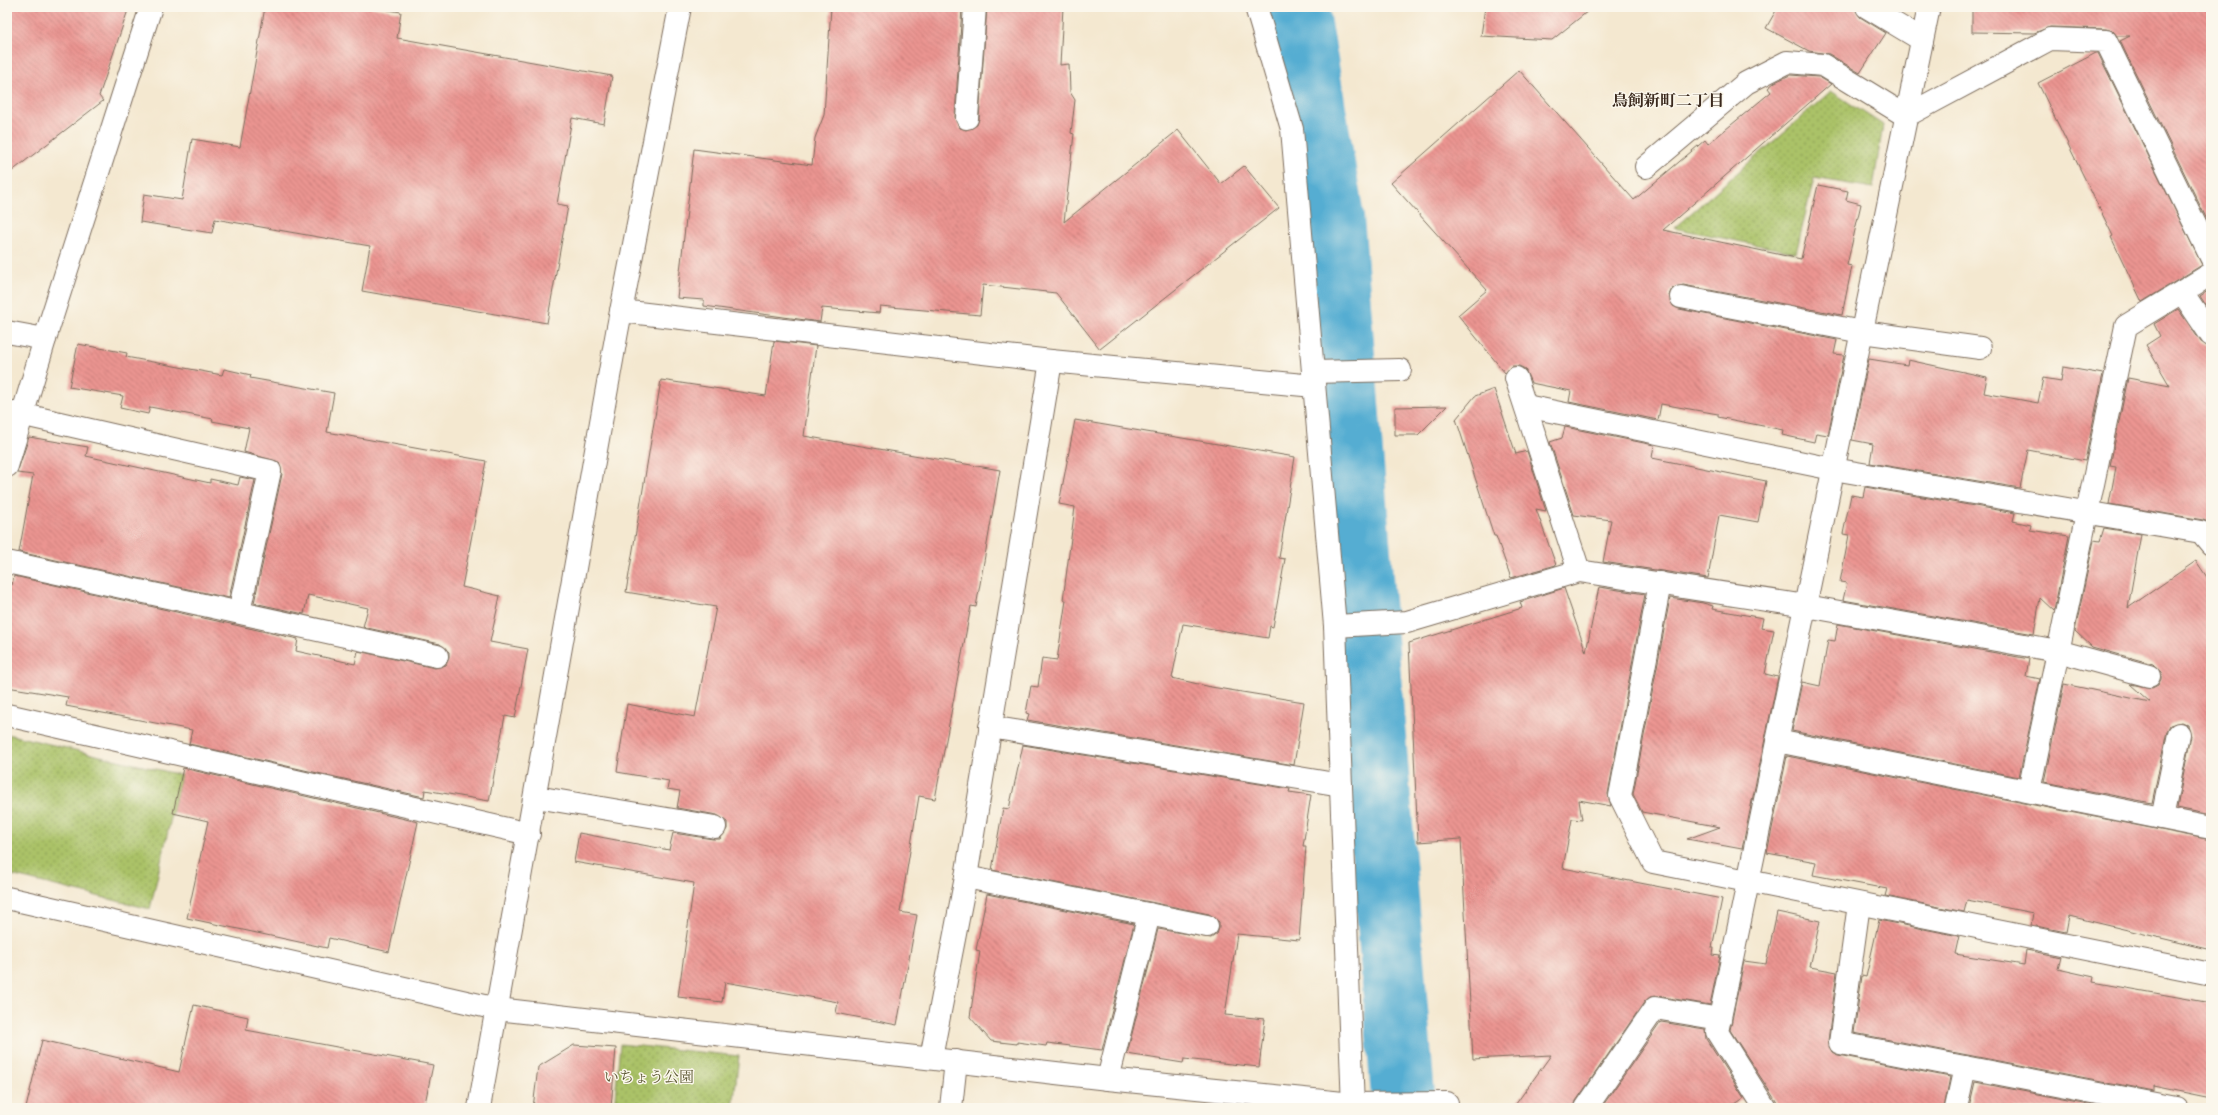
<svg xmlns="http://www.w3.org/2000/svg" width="2218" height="1115" viewBox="0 0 2218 1115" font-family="'Gentium Book Plus','Noto Serif JP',serif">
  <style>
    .park { fill: url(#park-dots); stroke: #727643 }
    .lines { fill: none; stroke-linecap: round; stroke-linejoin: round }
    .river { stroke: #55add2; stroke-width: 64 }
    .building { fill: url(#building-back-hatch) }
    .minor-casing { stroke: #7c6c5c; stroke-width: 24 }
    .minor { stroke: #fff; stroke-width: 22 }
    .labels { text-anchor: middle; stroke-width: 3; stroke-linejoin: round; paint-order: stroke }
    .park-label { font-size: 15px; fill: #5c5834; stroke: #fbf7ec }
    .neighbourhood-label { font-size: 16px; font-weight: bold; fill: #3b2a1e; stroke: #fbf7ec }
  </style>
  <defs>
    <pattern id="park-dots" width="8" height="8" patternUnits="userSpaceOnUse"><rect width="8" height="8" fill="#aac268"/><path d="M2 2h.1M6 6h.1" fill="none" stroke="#8c9e55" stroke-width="1.8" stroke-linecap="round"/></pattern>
    <pattern id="building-back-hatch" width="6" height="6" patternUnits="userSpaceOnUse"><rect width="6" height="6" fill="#eb9491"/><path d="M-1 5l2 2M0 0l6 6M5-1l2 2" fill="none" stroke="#c07976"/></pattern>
  </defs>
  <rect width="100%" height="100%" fill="#fbf7ec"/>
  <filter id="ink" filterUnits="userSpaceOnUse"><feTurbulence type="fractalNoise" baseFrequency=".025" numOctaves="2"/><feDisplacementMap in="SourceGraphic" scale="8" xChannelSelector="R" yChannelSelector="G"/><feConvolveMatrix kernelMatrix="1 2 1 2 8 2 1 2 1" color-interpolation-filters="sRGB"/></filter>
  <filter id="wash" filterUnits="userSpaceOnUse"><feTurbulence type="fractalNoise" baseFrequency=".012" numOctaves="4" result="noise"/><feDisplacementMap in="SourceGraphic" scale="16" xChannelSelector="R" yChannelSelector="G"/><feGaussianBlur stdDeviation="0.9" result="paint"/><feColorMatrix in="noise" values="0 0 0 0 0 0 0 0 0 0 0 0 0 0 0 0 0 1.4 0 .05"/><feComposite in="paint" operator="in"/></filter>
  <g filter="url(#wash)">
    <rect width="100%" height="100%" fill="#f4e8d0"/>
    <g class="park">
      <path d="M1831,91L1883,125L1873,188L1814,178L1796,253L1674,228Z"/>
      <path d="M7,734L181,775L150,909L7,874Z"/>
      <path d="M620,1044L739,1056L733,1108H614Z"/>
    </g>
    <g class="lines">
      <path class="river" d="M1297,7L1332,218L1404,1108"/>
    </g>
    <g id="blocks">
      <g class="building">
        <path d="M7,7H129L99,96L103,101L7,175Z"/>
        <path d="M265,7H370L401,12L397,38L612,76L604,124L572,118L557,204L568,206L547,323L362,291L370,246L215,219L212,233L140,222L144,194L182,200L192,139L240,147Z"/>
        <path d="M831,7H962L955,117L960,128L966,130L977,125L979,119L987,7H1063L1060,65L1069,64L1070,92L1075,100L1071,133L1074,134L1064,222L1178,130L1221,184L1244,166L1279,208L1100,349L1056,293L983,285L980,315L880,306L879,313L822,308L820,322L704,306V300L677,298L694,149L812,165L815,138L824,115Z"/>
        <path d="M1485,7H1593L1552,40L1481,36Z"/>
        <path d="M1778,7H1855L1860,17L1886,33L1860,73L1829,54L1809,51L1766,28Z"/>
        <path d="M1972,7H2211V228L2120,41L2130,36H2117L2113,31L2106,29L2050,27L2034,33L1972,32Z"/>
        <path d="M2096,53H2098L2202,265L2142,302L2111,237L2113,236L2038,83Z"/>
        <path d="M1519,70L1634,200L1705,140L1708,144L1771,92L1768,88L1775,82L1790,75L1819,77L1831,84L1663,230L1801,259L1818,185L1848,191L1846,200L1861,204L1847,265L1852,266L1842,315L1683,285L1672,289L1669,295L1673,306L1679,309L1837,340L1834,354L1844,355L1828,435L1816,433L1814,442L1782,435L1783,430L1718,417V414L1661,404L1658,420L1569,402L1571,391L1531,383L1525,369L1519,366H1512L1505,373L1458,315L1487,290L1391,183Z"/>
        <path d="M2211,289V313L2200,296Z"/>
        <path d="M2178,309L2201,342L2211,347V523L2203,520L2109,504L2116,467L2110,466L2128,378L2170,386L2146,345L2160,336L2154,324Z"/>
        <path d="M774,341L816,346L804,436L1000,470L976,607L971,606L935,799L919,796L900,912L917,915L897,1025L836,1013L838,1002L725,982L722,1002L678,997L694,883L574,862L579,833L669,850L673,833L713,839H720L727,829V822L717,815L677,808L680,791L667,789L669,781L617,772L627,704L695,717L716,607L626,592L661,380L766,396Z"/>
        <path d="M78,344L127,353L126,357L222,375L224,369L251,375L250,378L334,393L327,432L486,461L462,587L500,596L490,642L528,649L515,718L505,716L489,801L425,790L424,797L189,744L192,730L66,706L68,697L7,687V583L12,585L14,576L298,639L296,651L355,664L358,651L435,668L446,665L449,658V652L440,644L363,627L368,608L308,595L304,614L254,603L282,474L279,462L244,452L249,428L212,421L213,419L150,407L148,414L120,408L123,396L69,387Z"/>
        <path d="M1869,359L1907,365L1908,360L1987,377L1984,393L2038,403L2043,378L2061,381L2063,367L2103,374L2085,461L2028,450L2020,488L1870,463L1873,444L1852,440Z"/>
        <path d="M1494,389L1516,454L1527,451L1546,511L1536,509L1556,565L1511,578L1496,536H1494L1456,419L1475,396Z"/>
        <path d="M1447,406L1418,435H1395V407Z"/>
        <path d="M1075,420L1295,457L1279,558L1285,559L1273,627L1270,626L1268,638L1183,624L1172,678L1211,687L1304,702L1294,765L1027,720L1029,714L1026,713L1031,686L1038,687L1042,658L1057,660L1066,600H1063L1075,507L1059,504Z"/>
        <path d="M1565,427L1654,445L1652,458L1766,481L1758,522L1719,515L1708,578L1603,562L1611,520L1574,515L1550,442L1562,438Z"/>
        <path d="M29,437L88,447L86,456L210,483V479L238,485L240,477L255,480L229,598L19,552L33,475L17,473Z"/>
        <path d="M1865,487L2015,513L2013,521L2031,525L2030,530L2069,536L2054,611L2040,598L2034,634L1843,600L1847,583L1840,582L1849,535L1843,534L1851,495L1863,497Z"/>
        <path d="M2104,528L2141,534L2128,608L2196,561L2211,583V815L2177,808L2191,736L2188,725L2181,722L2170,725L2167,731L2152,803L2044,782L2064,684L2150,702L2130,684L2152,688L2158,685L2161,679V672L2153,664L2092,647L2075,631L2094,540L2100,541Z"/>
        <path d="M1599,587L1645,594L1608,794L1611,806L1579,800L1582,820L1572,819L1563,868L1722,899L1712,948H1714L1713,955L1720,956L1710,1005L1657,996L1650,997L1645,1001L1576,1101L1574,1108H1513L1551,1055L1473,1059L1461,839L1418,842L1409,643L1522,608L1520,602L1564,588L1586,652Z"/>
        <path d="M1670,598L1703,603L1713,606L1712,609L1763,618L1761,628L1774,630L1765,674L1778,677L1742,849L1687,839L1720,827L1642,812L1633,794Z"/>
        <path d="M1838,624L2029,659L2026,676L2040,679L2019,777L1792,731L1802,682L1820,686L1828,640L1835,641Z"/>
        <path d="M1023,745L1290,789L1289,792L1311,795L1303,846H1306L1299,940L1237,934L1225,1015L1265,1019L1259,1067L1184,1059L1183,1063L1127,1054L1158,929L1211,938L1217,934L1219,928V922L1209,914L992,870L1003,808L1009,809Z"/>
        <path d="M1787,756L2211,840V950L2069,916L2066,932L2031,925L2033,913L1967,900L1964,912L1885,896L1887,889L1813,875L1816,862L1767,853Z"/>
        <path d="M183,768L418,822L389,952L329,938L327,948L187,918L208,821L173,813Z"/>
        <path d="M987,894L1134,924L1102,1050L1047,1043L1046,1046L1017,1042V1044L991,1041L970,1017L980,951L976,950Z"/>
        <path d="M1777,912L1820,921L1810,967L1837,972L1828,1041L1832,1052L1838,1055L1950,1077L1944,1108H1778L1776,1101L1730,1030L1744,961L1766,964Z"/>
        <path d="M1879,920L1959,936L1955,954L2024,965L2026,950L2061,957L2058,969L2094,977L2093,982L2211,1003V1098L2153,1086V1091L1854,1033L1862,976L1866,977Z"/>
        <path d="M194,1005L248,1017L246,1030L433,1065L424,1108H26L42,1040L179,1072Z"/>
        <path d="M1661,1022L1705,1029L1706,1039L1744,1098L1729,1108H1601Z"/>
        <path d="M574,1045L616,1048L611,1108H533L538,1067Z"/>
        <path d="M1975,1082L2110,1108H1969Z"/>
      </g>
    </g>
  </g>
  <g filter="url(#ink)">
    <use href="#blocks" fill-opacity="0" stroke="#7c6c5c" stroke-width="1"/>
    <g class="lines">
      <defs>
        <g id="minor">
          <path d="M1256,7L1292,129L1335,626L1353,1108"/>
          <path d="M1867,7L1922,40"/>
          <path d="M967,118L975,7"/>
          <path d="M1646,167L1746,83L1787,62L1823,65L1906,116L2050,39L2106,41L2211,257"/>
          <path d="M2182,292L2211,335"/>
          <path d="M1681,297L1862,332L1980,348"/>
          <path d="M621,311L1051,361L1314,386"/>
          <path d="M7,332L45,339"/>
          <path d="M1313,372L1400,370"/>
          <path d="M1516,378L1579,571"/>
          <path d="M1526,406L1833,469L2201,532L2211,544"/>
          <path d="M7,411L270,471L239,612"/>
          <path d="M7,466L48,329L151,7"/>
          <path d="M7,562L437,656"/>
          <path d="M1660,583L1620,796L1653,862L2211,974"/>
          <path d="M1335,626L1407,622L1579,571L1806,606L2058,651L2149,676"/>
          <path d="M7,715L529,834"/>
          <path d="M990,727L1341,785"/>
          <path d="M1777,741L2211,828"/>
          <path d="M2029,791L2126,326L2211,274"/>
          <path d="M536,797L715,827"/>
          <path d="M2162,818L2179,734"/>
          <path d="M966,877L1207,926"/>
          <path d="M7,898L497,1009L1108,1079L1353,1104L1447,1103"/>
          <path d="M1859,904L1840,1043L2176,1108"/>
          <path d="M931,1058L966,877L1051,361"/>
          <path d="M1108,1079L1149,914"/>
          <path d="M479,1108L617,332L680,7"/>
          <path d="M951,1108L956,1061"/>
          <path d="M1586,1108L1655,1008L1720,1019"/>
          <path d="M1765,1108L1717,1032L1929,7"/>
          <path d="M1956,1108L1965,1067"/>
        </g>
      </defs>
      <use href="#minor" class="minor-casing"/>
      <use href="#minor" class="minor"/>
    </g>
  </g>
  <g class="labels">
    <g class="park-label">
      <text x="649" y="1082">いちょう公園</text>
    </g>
    <g class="neighbourhood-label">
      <text x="1668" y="106">鳥飼新町二丁目</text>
    </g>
  </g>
  <rect width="2218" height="1115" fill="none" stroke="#fbf7ec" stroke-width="24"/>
</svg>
